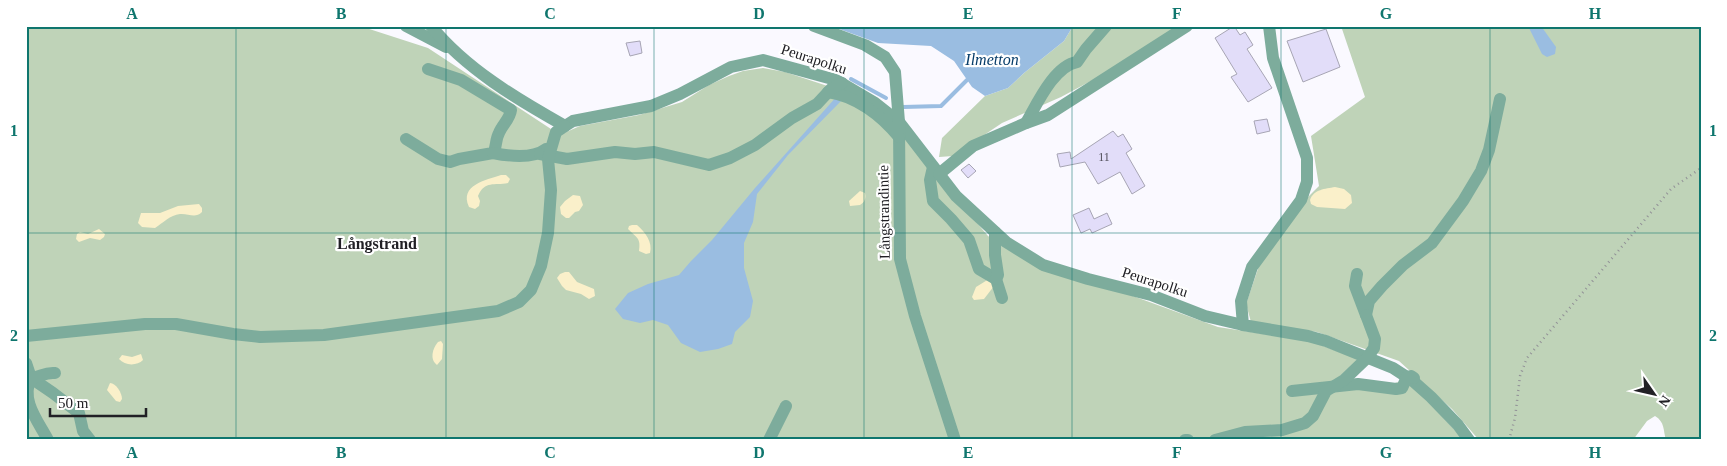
<svg xmlns="http://www.w3.org/2000/svg" width="1727" height="466" viewBox="0 0 1727 466" font-family="'Times New Roman',serif">
  <style>
    .green { fill: #bfd3b8 }
    .sand { fill: #faf0ca }
    .water { fill: #9abde1 }
    .lines { fill: none; stroke-linecap: round; stroke-linejoin: round }
    .stream { stroke: #9abde1; stroke-width: 4 }
    .building { fill: #e2ddf9; stroke: #a7a5b4 }
    .path { stroke: #919096; stroke-width: 2.5; stroke-dasharray: 1 4; stroke-linecap: butt }
    .minor { stroke: #7dac9c; stroke-width: 12 }
    .grid { fill: none; stroke: #0f766e; stroke-width: 1; stroke-opacity: 0.55 }
    .labels { text-anchor: middle; stroke-width: 4.5; stroke-linejoin: round; paint-order: stroke }
    .number-label { font-size: 12px; fill: #514f5a }
    .street-label { font-size: 15px; fill: #212025; stroke: #fff }
    .water-label { font-size: 16px; font-style: italic; fill: #063c69; stroke: #fff }
    .neighbourhood-label { font-size: 16px; font-weight: bold; fill: #212025; stroke: #fff }
    .neatline { fill: none; stroke: #0f766e; stroke-width: 2 }
    .grid-label { font-size: 16px; text-anchor: middle; font-weight: bold; fill: #0f766e }
  </style>
  <rect width="100%" height="100%" fill="#faf9ff"/>
  <g class="green">
    <path d="M26,26H360L428,48L551,129L564,133L580,126L639,115L682,102L709,85L729,76L743,71L763,68L785,72L855,95L891,121L988,236L1012,252L1218,327L1310,341L1358,359L1333,383L1377,387L1408,380L1464,440H26Z"/>
    <path d="M1073,26H1181L1115,68L1061,97L1002,123L953,156L939,157L942,138L985,96L1008,88L1024,73L1064,41Z"/>
    <path d="M1341,26H1701V440H1666C1663,430 1665,422 1655,416L1647,421L1633,440H1479L1452,409L1399,361L1317,332L1251,322L1246,304L1260,263L1299,206L1319,186L1311,136L1365,97Z"/>
  </g>
  <g class="sand">
    <path d="M501,175H506L510,179L508,183C494,186 485,180 478,196L480,201L479,206L475,209L469,207C459,185 486,180 501,175Z"/>
    <path d="M1335,187L1344,189L1351,195L1352,203L1345,209L1317,207L1311,204L1310,200C1314,189 1325,189 1335,187Z"/>
    <path d="M860,191L865,193C866,198 865,202 860,205L850,206L849,201Z"/>
    <path d="M573,195L580,196L583,205L579,211L575,212L569,218H566L561,214L560,207L565,201Z"/>
    <path d="M199,204L202,208V212C195,219 188,213 180,214C170,215 163,223 155,228L142,227L138,223L141,213H160L178,206Z"/>
    <path d="M632,225H637C645,232 653,242 650,253L646,254L639,251C641,238 637,238 628,229L629,226Z"/>
    <path d="M99,229L105,234L104,237L100,240L90,238L79,242L76,239L77,234L80,232L88,234Z"/>
    <path d="M565,272H569L577,282L594,289L595,296L589,299L581,294L566,290L562,286L557,278L560,274Z"/>
    <path d="M989,279L994,286L984,299L974,300L972,297L976,287Z"/>
    <path d="M441,341L443,344L442,359L437,365C429,359 433,348 438,342Z"/>
    <path d="M141,354L143,360C137,366 125,366 119,359L122,355L132,357Z"/>
    <path d="M110,383C116,383 122,393 122,399L120,402L116,401L107,390Z"/>
  </g>
  <g class="water">
    <path d="M831,26H1073L1064,41L1024,73L1008,88L985,96L972,87L954,61L931,46L878,43Z"/>
    <path d="M1528,26H1541L1556,47L1555,54L1547,57L1542,54Z"/>
    <path d="M838,95L843,99L788,155L757,194L753,222L744,243V268L753,301L750,317L735,332L732,344L718,349L700,352L681,343L668,325L653,320L640,323L623,319L615,309L628,293L648,284L679,275L691,261L712,240L755,188Z"/>
  </g>
  <g class="lines">
    <g class="stream">
      <path d="M851,79L886,98"/>
      <path d="M903,107L941,106L967,80"/>
    </g>
  </g>
  <g class="building">
    <path d="M1234,26L1240,35L1245,32L1253,45L1247,49L1272,88L1248,102L1231,77L1237,74L1215,38Z"/>
    <path d="M1326,29L1340,67L1303,82L1287,41Z"/>
    <path d="M640,41L642,53L630,56L626,43Z"/>
    <path d="M1267,119L1270,131L1257,134L1254,121Z"/>
    <path d="M1113,131L1118,137L1123,134L1132,149L1126,153L1145,186L1132,194L1120,172L1098,184L1085,162L1060,167L1057,154L1070,152L1071,159Z"/>
    <path d="M969,164L976,171L968,178L961,170Z"/>
    <path d="M1089,208L1094,219L1107,213L1112,224L1092,233L1090,229L1081,233L1073,215Z"/>
  </g>
  <g class="lines">
    <path class="path" d="M1509,440L1515,418L1520,376L1527,358L1671,189L1701,168"/>
    <g class="minor">
      <path d="M406,26L446,47"/>
      <path d="M431,26C466,69 517,99 565,126L573,121L651,106L680,94L731,67L763,60L836,80L875,103L899,122L956,196L1006,242L1043,265L1088,279L1151,295L1205,316L1243,325"/>
      <path d="M814,26L865,45L885,57L895,72L899,122L900,259L915,316L955,440"/>
      <path d="M1269,26L1273,58L1307,158V182L1301,200L1252,267L1241,301L1243,325L1308,336L1326,341L1393,368L1413,381L1431,397L1458,425L1469,440"/>
      <path d="M828,92C856,96 881,115 899,137"/>
      <path d="M1026,123C1037,104 1054,66 1077,62L1086,49L1106,26"/>
      <path d="M406,139L438,159L450,162L459,159L493,153C497,147 495,140 499,133C502,125 510,119 511,110L461,80L428,69"/>
      <path d="M493,153C508,156 533,159 546,149"/>
      <path d="M540,154L567,159L615,152L635,154L654,152L709,165L730,158L755,145L792,118L817,104L831,89L842,83"/>
      <path d="M933,167L930,180L933,201L951,219L969,240L979,269L996,279L1002,298"/>
      <path d="M939,174L973,146L1026,123L1048,115L1187,26"/>
      <path d="M995,232V255L998,275L996,279"/>
      <path d="M1357,274L1355,286L1366,315L1369,301L1382,286L1403,265L1432,243L1463,201L1481,171L1489,150L1500,99"/>
      <path d="M26,336L145,324H176L233,334L260,337L324,335L498,311L519,302L531,290L541,266L548,233L551,190L548,159L556,132L565,126"/>
      <path d="M26,363L31,378L53,393L79,413L83,431L90,440"/>
      <path d="M1292,391L1358,384L1396,389L1402,388L1407,377L1411,376L1414,378"/>
      <path d="M48,440C38,421 20,400 31,378C41,377 44,372 55,373"/>
      <path d="M769,440L786,406"/>
      <path d="M1185,440H1188"/>
      <path d="M1215,440L1245,432L1282,430L1305,423L1313,416L1326,391L1344,380L1367,358L1374,348L1375,339L1366,315"/>
    </g>
  </g>
  <path class="grid" d="M236,26V440M446,26V440M654,26V440M864,26V440M1072,26V440M1281,26V440M1490,26V440M26,233H1701"/>
  <g class="labels">
    <g class="number-label">
      <text x="1104" y="161">11</text>
    </g>
    <g class="street-label">
      <text transform="translate(814 59) rotate(18)" y="5">Peurapolku</text>
      <text transform="translate(884 212) rotate(-91)" y="5">Långstrandintie</text>
      <text transform="translate(1155 282) rotate(18)" y="5">Peurapolku</text>
    </g>
    <g class="water-label">
      <text x="992" y="65">Ilmetton</text>
    </g>
    <g class="neighbourhood-label">
      <text x="377" y="249">Långstrand</text>
    </g>
  </g>
  <rect width="1727" height="466" fill="none" stroke="#ffffff" stroke-width="55"/>
  <g transform="translate(1654 394) rotate(124)" stroke="#ffffff" stroke-width="4" paint-order="stroke">
  <path d="M0-4L9 19L0 12L-9 19Z" fill="#212025"/>
  <text y="-8" font-size="14" font-weight="bold" text-anchor="middle" fill="#212025">N</text>
  </g>
  <path d="M50 408v8h96v-8" fill="none" stroke="#212025" stroke-width="2.5"/>
  <text x="58" y="408" font-size="15" fill="#212025" stroke="#ffffff" stroke-width="4" paint-order="stroke">50 m</text>
  <rect x="28" y="28" width="1672" height="410" class="neatline"/>
  <g class="grid-label">
    <text x="132" y="19">A</text>
    <text x="341" y="19">B</text>
    <text x="550" y="19">C</text>
    <text x="759" y="19">D</text>
    <text x="968" y="19">E</text>
    <text x="1177" y="19">F</text>
    <text x="1386" y="19">G</text>
    <text x="1595" y="19">H</text>
    <text x="14" y="136">1</text>
    <text x="1713" y="136">1</text>
    <text x="14" y="341">2</text>
    <text x="1713" y="341">2</text>
    <text x="132" y="458">A</text>
    <text x="341" y="458">B</text>
    <text x="550" y="458">C</text>
    <text x="759" y="458">D</text>
    <text x="968" y="458">E</text>
    <text x="1177" y="458">F</text>
    <text x="1386" y="458">G</text>
    <text x="1595" y="458">H</text>
  </g>
</svg>
